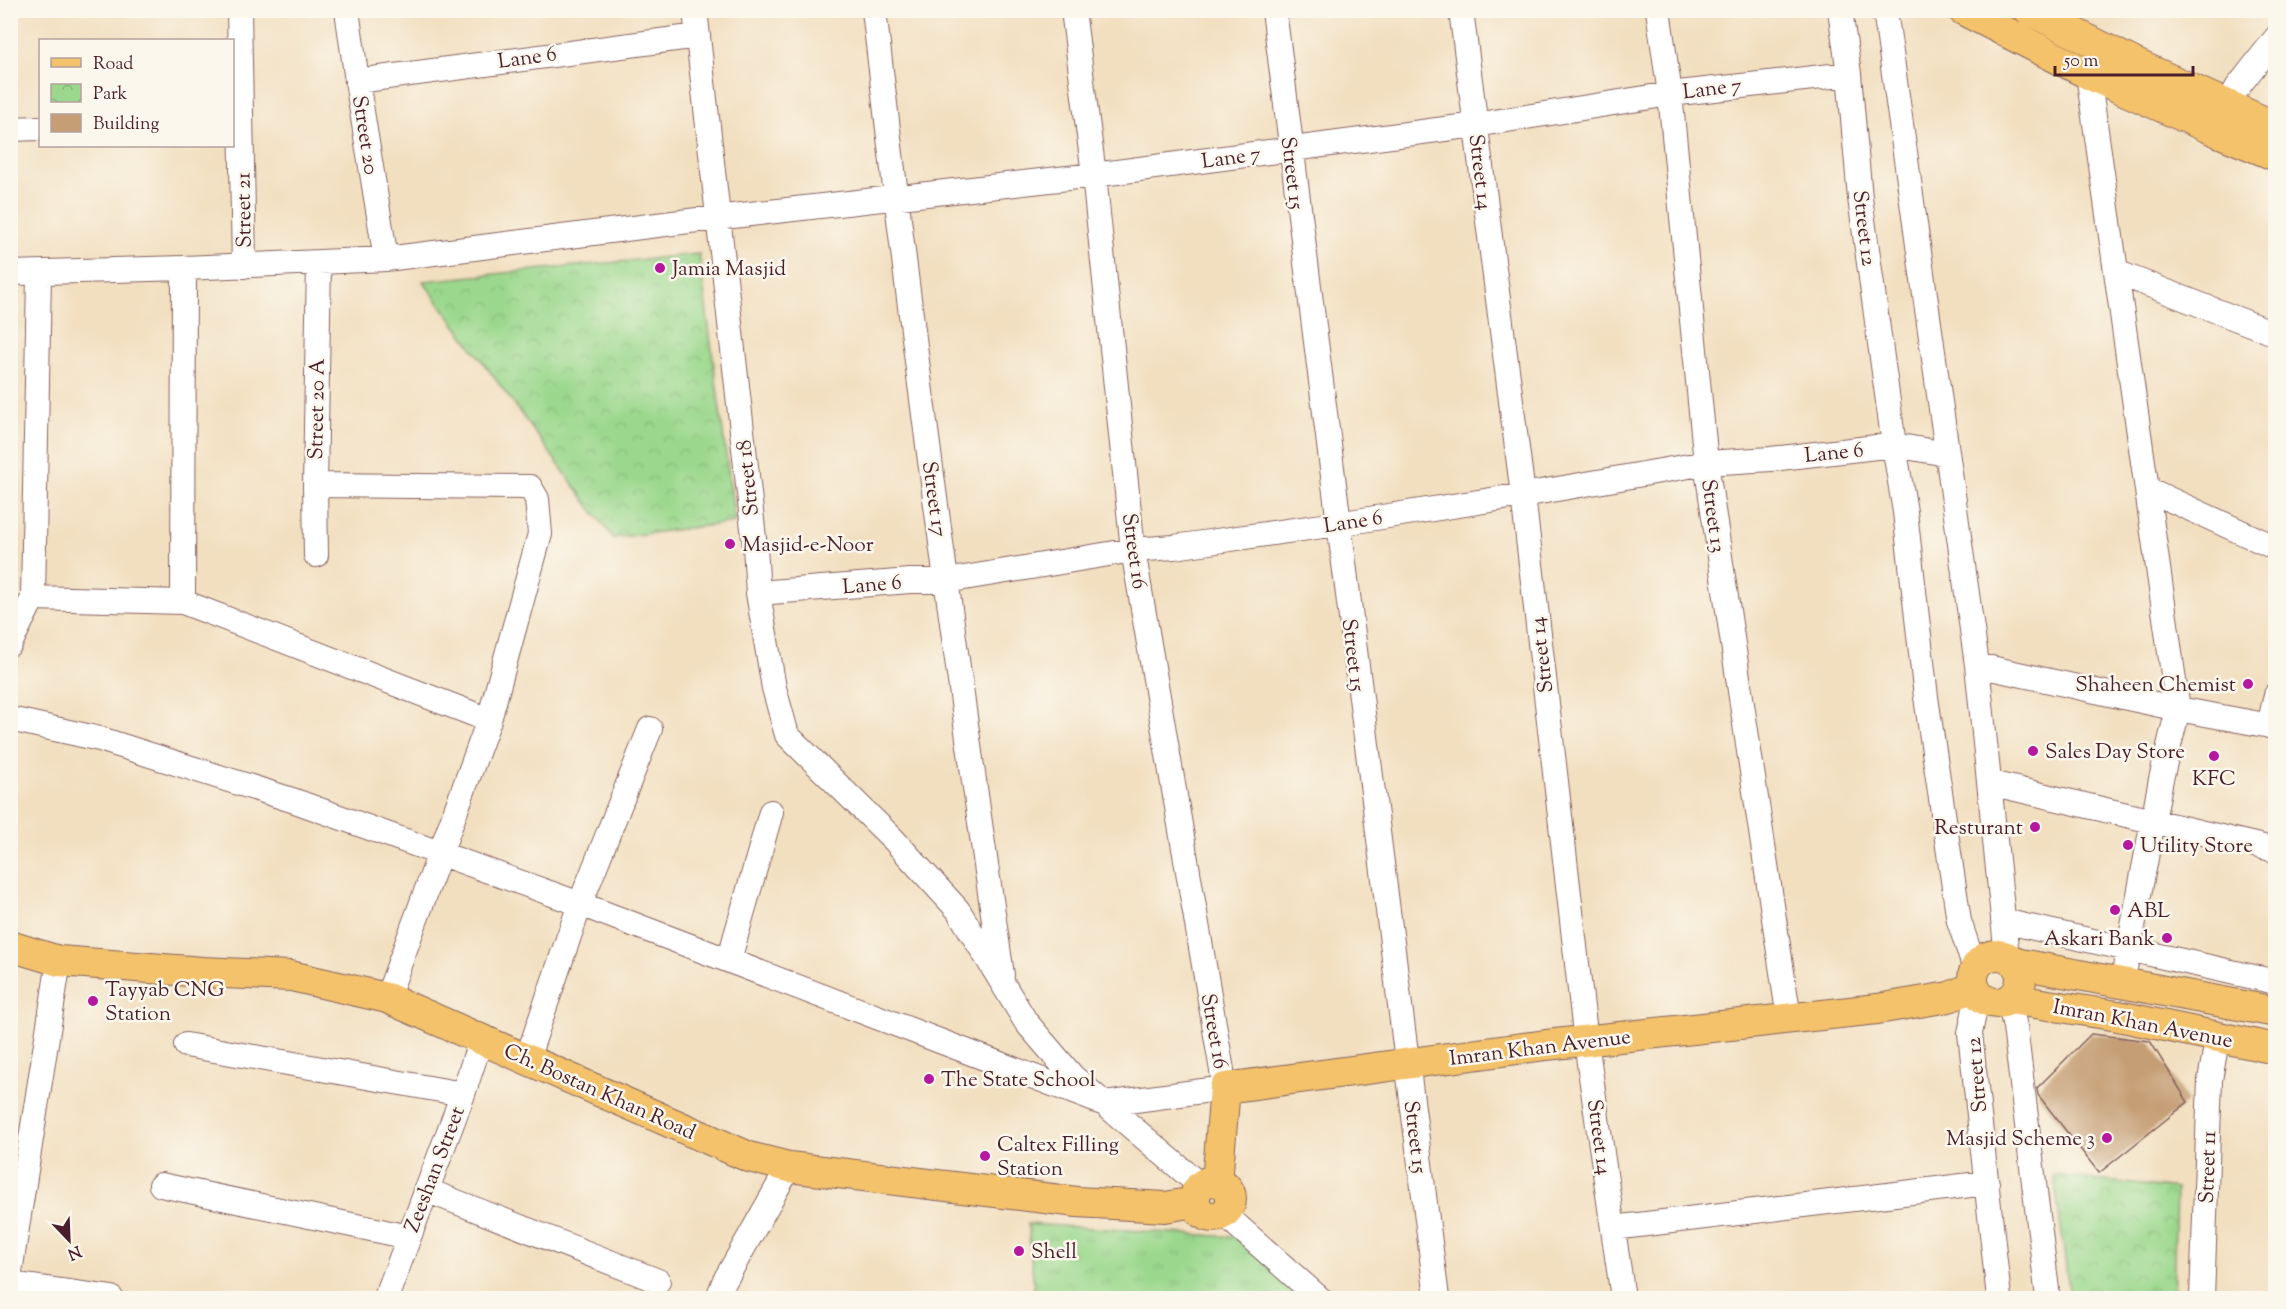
<svg xmlns="http://www.w3.org/2000/svg" width="2286" height="1309" viewBox="0 0 2286 1309" font-family="'Sorts Mill Goudy',serif">
  <defs>
    <pattern id="grass-tufts" width="24" height="20" patternUnits="userSpaceOnUse" patternTransform="scale(1.5)"><rect width="24" height="20" fill="#9bd88d"/><path d="M3 7l-1-3M5 7V3M7 7l1-3M15 17l-1-3M17 17v-4M19 17l1-3" fill="none" stroke="#87b97a"/></pattern>
    <pattern id="park-crowns" width="20" height="18" patternUnits="userSpaceOnUse" patternTransform="scale(1.5)"><rect width="20" height="18" fill="#9bd88d"/><path d="M2 6a3 3 0 1 1 6 0M12 15a3 3 0 1 1 6 0" fill="none" stroke="#87b97a"/></pattern>
  </defs>
  <rect width="100%" height="100%" fill="#fbf7ec"/>
  <filter id="ink" filterUnits="userSpaceOnUse"><feTurbulence type="fractalNoise" baseFrequency=".0167" numOctaves="2"/><feDisplacementMap in="SourceGraphic" scale="12" xChannelSelector="R" yChannelSelector="G"/><feConvolveMatrix kernelMatrix="1 2 1 2 8 2 1 2 1" color-interpolation-filters="sRGB"/></filter>
  <filter id="wash" filterUnits="userSpaceOnUse"><feTurbulence type="fractalNoise" baseFrequency=".008" numOctaves="4" result="noise"/><feDisplacementMap in="SourceGraphic" scale="24" xChannelSelector="R" yChannelSelector="G"/><feGaussianBlur stdDeviation="1.35" result="paint"/><feColorMatrix in="noise" values="0 0 0 0 0 0 0 0 0 0 0 0 0 0 0 0 0 1.4 0 .05"/><feComposite in="paint" operator="in"/></filter>
  <g filter="url(#wash)">
    <rect width="100%" height="100%" fill="#f2dfc0"/>
    <path fill="url(#grass-tufts)" stroke="#727c5c" stroke-width="1.5" d="M1028,1224L1234,1237L1319,1298H1035Z"/>
    <path fill="url(#park-crowns)" stroke="#727c5c" stroke-width="1.5" d="M699,254L735,522L613,538L423,281Z
      M2054,1175L2176,1189L2173,1298H2070Z"/>
    <g id="blocks">
      <path fill="#c59e75" d="M2091,1034L2150,1041L2188,1102L2099,1173L2038,1095L2037,1088Z"/>
    </g>
  </g>
  <g filter="url(#ink)">
    <use href="#blocks" fill-opacity="0" stroke="#85625f" stroke-width="1.5"/>
    <g fill="none" stroke-linecap="round" stroke-linejoin="round">
      <defs>
        <path id="minor" d="M239,10L244,266
          M347,10L357,81L386,259
          M695,10L755,547L758,593L774,688L787,735L893,839L958,910L1026,1022L1073,1077L1201,1186
          M874,10C911,333 955,654 1002,975
          M1274,10L1437,1298
          M1461,10L1523,495L1586,1042L1623,1298
          M1658,10L1670,94L1706,463L1789,1019
          M1840,10L1849,74L1860,198L1894,445L1905,512L1926,697L1959,921L1975,969
          M1885,10L1977,665L2007,957
          M2088,74L2178,709L2161,779L2122,984
          M357,81L698,36
          M2227,106L2237,88L2276,38
          M10,129L40,128
          M2116,272L2276,334
          M10,273L184,268L386,259L689,221L1094,175L1475,125L1670,94L1849,74
          M315,485L530,487L537,499L540,534L489,720L387,998
          M2147,489L2276,548
          M316,555L315,485L319,262
          M758,593L910,581H946L1133,550L1174,547L1337,524L1523,495L1706,463L1771,459L1894,445L1947,454
          M33,598L39,274
          M183,602L184,268
          M10,644L33,598L183,602L489,720
          M1977,665L2178,709L2276,727
          M10,719L100,739L295,801L580,904L1105,1104L1225,1088L1133,550L1094,175L1073,10
          M2269,726L2276,695
          M1990,783L2276,850
          M2003,921L2276,982
          M729,960L771,812
          M1978,995L1970,1033L1999,1298
          M2009,1000L2015,1027L2048,1298
          M186,1045L463,1094
          M527,1059L580,904L650,729
          M161,1185L409,1237
          M426,1190L658,1281
          M1223,1213L1319,1298
          M1613,1228L1987,1183
          M10,1272L59,961
          M10,1284L111,1298
          M386,1298L463,1094L481,1039
          M718,1298L724,1282L789,1167
          M2202,1298L2210,1080L2218,1035"/>
        <path id="major" d="M1963,10L2088,74L2218,132L2276,156
          M2029,10L2134,63L2276,127
          M10,946L59,961L202,972L291,976L387,998L749,1157L789,1167L1077,1202L1165,1207L1195,1202
          M1973 979a24 24 0 1 1 48 0a24 24 0 1 1-48 0Z
          M2015,963L2276,1012
          M2010,999L2118,1016L2276,1049
          M1195 1199a18 18 0 1 1 36 0a18 18 0 1 1-36 0Z
          M1217,1182L1225,1088L1546,1045L1877,1009L1949,997L1974,987"/>
      </defs>
      <use href="#minor" stroke="#85625f" stroke-width="26"/>
      <use href="#major" stroke="#85625f" stroke-width="32"/>
      <use href="#minor" stroke="#fff" stroke-width="24"/>
      <use href="#major" stroke="#f3c26a" stroke-width="30"/>
    </g>
  </g>
  <g fill="#b5179e" stroke="#fbf7ec" stroke-width="2">
    <circle cx="660" cy="268" r="6"/>
    <circle cx="730" cy="544" r="6"/>
    <circle cx="2248" cy="684" r="6"/>
    <circle cx="2033" cy="751" r="6"/>
    <circle cx="2214" cy="756" r="6"/>
    <circle cx="2035" cy="827" r="6"/>
    <circle cx="2128" cy="845" r="6"/>
    <circle cx="2115" cy="910" r="6"/>
    <circle cx="2167" cy="938" r="6"/>
    <circle cx="93" cy="1001" r="6"/>
    <circle cx="929" cy="1079" r="6"/>
    <circle cx="2107" cy="1138" r="6"/>
    <circle cx="985" cy="1156" r="6"/>
    <circle cx="1019" cy="1251" r="6"/>
  </g>
  <g text-anchor="middle" stroke-width="5" stroke-linejoin="round" paint-order="stroke">
    <g font-size="21" fill="#4a1f2b" stroke="#fbf7ec">
      <text transform="translate(527 57) rotate(-8)" y="7">Lane 6</text>
      <text transform="translate(1712 88) rotate(-7)" y="7">Lane 7</text>
      <text transform="translate(366 135) rotate(81)" y="7">Street 20</text>
      <text transform="translate(1231 157) rotate(-8)" y="7">Lane 7</text>
      <text transform="translate(1481 172) rotate(83)" y="7">Street 14</text>
      <text transform="translate(1293 173) rotate(83)" y="7">Street 15</text>
      <text transform="translate(243 210) rotate(-91)" y="7">Street 21</text>
      <text transform="translate(1865 228) rotate(83)" y="7">Street 12</text>
      <text transform="translate(316 409) rotate(-89)" y="7">Street 20 A</text>
      <text transform="translate(1834 452) rotate(-6)" y="7">Lane 6</text>
      <text transform="translate(747 478) rotate(-96)" y="7">Street 18</text>
      <text transform="translate(935 499) rotate(82)" y="7">Street 17</text>
      <text transform="translate(1714 516) rotate(82)" y="7">Street 13</text>
      <text transform="translate(1353 521) rotate(-9)" y="7">Lane 6</text>
      <text transform="translate(1135 551) rotate(82)" y="7">Street 16</text>
      <text transform="translate(872 584) rotate(-5)" y="7">Lane 6</text>
      <text transform="translate(1354 655) rotate(83)" y="7">Street 15</text>
      <text transform="translate(1541 655) rotate(-97)" y="7">Street 14</text>
      <text transform="translate(2143 1023) rotate(11)" y="7">Imran Khan Avenue</text>
      <text transform="translate(1215 1031) rotate(80)" y="7">Street 16</text>
      <text transform="translate(1540 1047) rotate(-7)" y="7">Imran Khan Avenue</text>
      <text transform="translate(1976 1075) rotate(-95)" y="7">Street 12</text>
      <text transform="translate(600 1091) rotate(24)" y="7">Ch. Bostan Khan Road</text>
      <text transform="translate(1416 1137) rotate(83)" y="7">Street 15</text>
      <text transform="translate(1600 1137) rotate(82)" y="7">Street 14</text>
      <text transform="translate(2207 1167) rotate(-88)" y="7">Street 11</text>
      <text transform="translate(434 1169) rotate(-69)" y="7">Zeeshan Street</text>
    </g>
    <g font-size="21" fill="#4a1f2b" stroke="#fbf7ec" text-anchor="start">
      <text x="672" y="275">Jamia Masjid</text>
      <text x="742" y="551">Masjid-e-Noor</text>
      <text x="2236" y="691" text-anchor="end">Shaheen Chemist</text>
      <text x="2045" y="758">Sales Day Store</text>
      <text x="2214" y="785" text-anchor="middle">KFC</text>
      <text x="2023" y="834" text-anchor="end">Resturant</text>
      <text x="2140" y="852">Utility Store</text>
      <text x="2127" y="917">ABL</text>
      <text x="2155" y="945" text-anchor="end">Askari Bank</text>
      <text x="105" y="996">Tayyab CNG<tspan x="105" dy="24">Station</tspan></text>
      <text x="941" y="1086">The State School</text>
      <text x="2095" y="1145" text-anchor="end">Masjid Scheme 3</text>
      <text x="997" y="1151">Caltex Filling<tspan x="997" dy="24">Station</tspan></text>
      <text x="1031" y="1258">Shell</text>
    </g>
  </g>
  <rect width="2286" height="1309" fill="none" stroke="#fbf7ec" stroke-width="36"/>
  <rect x="39" y="39" width="195" height="108" fill="#fbf7ec" stroke="#b4a19f" stroke-width="1.5"/>
  <rect x="51" y="58" width="30" height="9" fill="#f3c26a" stroke="#b4a19f" stroke-width="1.5"/>
  <text x="93" y="69" font-size="18" fill="#4a1f2b">Road</text>
  <rect x="51" y="84" width="30" height="18" fill="url(#park-crowns)" stroke="#b4a19f" stroke-width="1.5"/>
  <text x="93" y="99" font-size="18" fill="#4a1f2b">Park</text>
  <rect x="51" y="114" width="30" height="18" fill="#c59e75" stroke="#b4a19f" stroke-width="1.5"/>
  <text x="93" y="129" font-size="18" fill="#4a1f2b">Building</text>
  <g transform="translate(69 1240) rotate(157)" stroke="#fbf7ec" stroke-width="4.5" paint-order="stroke">
  <path d="M0-4.5L10 22L0 15L-10 22Z" fill="#4a1f2b"/>
  <text y="-9" font-size="16" font-weight="bold" text-anchor="middle" fill="#4a1f2b">N</text>
  </g>
  <path d="M2055 66v9h138v-9" fill="none" stroke="#4a1f2b" stroke-width="3"/>
  <text x="2064" y="66" font-size="18" fill="#4a1f2b" stroke="#fbf7ec" stroke-width="4.5" paint-order="stroke">50 m</text>
</svg>
